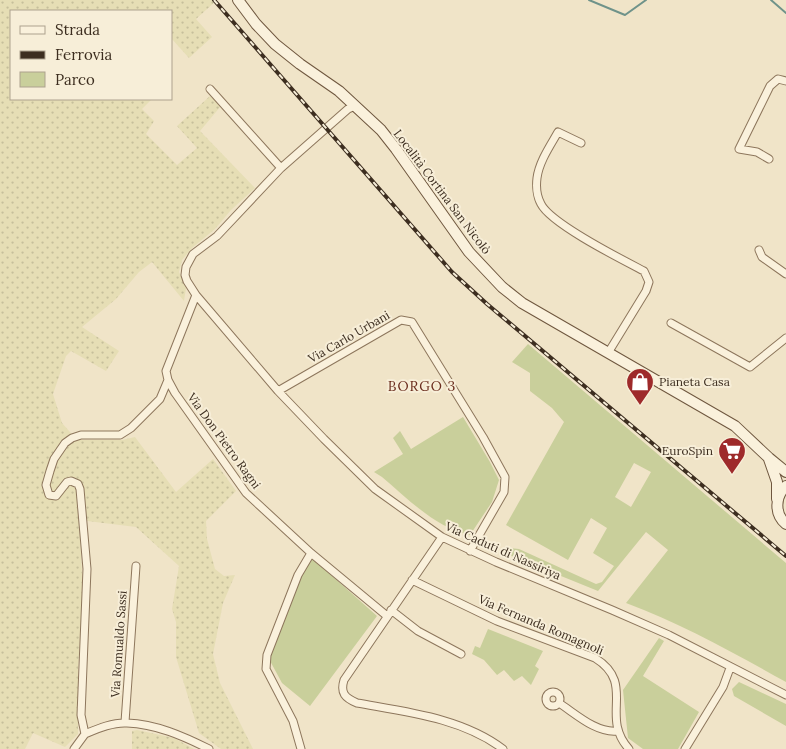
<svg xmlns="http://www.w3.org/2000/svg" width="786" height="749" viewBox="0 0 786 749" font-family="Lora,serif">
  <defs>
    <pattern id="farmland-dots" width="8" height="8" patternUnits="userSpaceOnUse" patternTransform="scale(1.25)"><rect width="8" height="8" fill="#e6deb5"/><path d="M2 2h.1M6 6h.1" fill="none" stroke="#c6bf9b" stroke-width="1.8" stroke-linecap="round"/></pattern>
  </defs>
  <rect width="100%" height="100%" fill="#f0e4c8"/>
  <path fill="url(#farmland-dots)" d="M0,0H217L196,19L212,37L189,58L171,38V11H11V99H152L142,109L154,121L146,134L177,165L197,148L177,126L210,96L221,106L200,131L255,188L231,210L215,229L192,248L182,260L179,272L186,288L184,301L152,262L139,272L116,299L82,327L119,351L106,371L71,351L66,356L53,394L62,423L77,440H122L135,437L176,492L213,459L236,491L206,521L207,539L215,569L224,576L235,575L223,603L213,654L220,683L253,749H221L199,733L176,657V622L172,609L179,566L136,527L79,520L83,591L78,671V734L65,747L33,733L25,749H0Z
    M137,730L174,738L194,749H132V731Z"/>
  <path fill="#c9cf9b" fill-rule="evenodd" d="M528,344L786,563V682C734,653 682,624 626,603L668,550L646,532L598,591L507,554L510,548L519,549L596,584L602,582L614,566L593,553L607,528L591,518L568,560L506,525L564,422L552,408L530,391V373L512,362ZM634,463L651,472L631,507L615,497Z
    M463,417L490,462L499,480L492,502L470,535C436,528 408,499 382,477L374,472L403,454L393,438L400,431L411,449Z
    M312,558L377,616L310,706L282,683L269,659L297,582Z
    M488,629L543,651L535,666L539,669L531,685L522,676L514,681L504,670L497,675L484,660L472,654L475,646L480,648Z
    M659,638L664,641L643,676L699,712L678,749H643L628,738L623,690Z
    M739,682L786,704V726L734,696L732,689Z"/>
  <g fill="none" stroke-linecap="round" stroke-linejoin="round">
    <path stroke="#6f938a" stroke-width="2" d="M589,0L625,15L646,0
      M771,0L786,13"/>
    <defs>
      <path id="minor" d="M210,89L281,168
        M355,106L348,109L281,168L217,236L193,254L186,267L185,275L187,281L196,295L278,391L324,439L375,489L442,537L496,562L612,610L669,635L786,695
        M581,143L558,132C550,146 539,162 537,178C536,186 537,197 541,204C551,224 621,259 644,271L649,282L646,291L608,353
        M769,159L757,152L739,149L770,86L778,79L786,81
        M759,250L762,257L786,274
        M196,295L166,371L168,380L175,393L246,493L311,553L387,616
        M671,323L750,367L786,338
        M278,391L401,320L412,322L483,437L505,477L504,492L470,551
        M442,537L344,680C340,693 345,698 357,703C407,712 462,718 503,749
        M412,580L497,621L595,658C637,684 599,716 629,749
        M391,610L418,631L461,654
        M546 699a7 7 0 1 1 14 0a7 7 0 1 1-14 0Z
        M559,703C576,714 596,733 617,731
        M125,722L136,566
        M85,734C97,729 113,722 127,723C156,724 183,736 209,749
        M74,749L85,734L81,715L87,569L80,489L78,484L71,481L67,482L56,496L49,495L46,485L50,471L54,459L65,443L72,438L81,435H120L131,428L160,399L168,380
        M301,749L293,721L266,669L267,655L298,575L311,553
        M685,749L723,687L730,668"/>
      <path id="secondary" d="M238,0L256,24L275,44L300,64L339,91L381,130L396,149L469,252L502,287L522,303L735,426L769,458L786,472
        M769,459L777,482V499
        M786,486C775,496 774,514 786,524"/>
    </defs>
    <use href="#minor" stroke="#8d765c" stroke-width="9"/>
    <use href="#secondary" stroke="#6f573f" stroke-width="12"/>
    <use href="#minor" stroke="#faf1dc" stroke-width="7"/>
    <use href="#secondary" stroke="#faf1dc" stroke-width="10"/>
    <defs>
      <path id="rail" d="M214,0L452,272L487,304L786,556"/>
    </defs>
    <use href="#rail" stroke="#3d2e20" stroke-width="4"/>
    <use href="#rail" stroke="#f7eed8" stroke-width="2" stroke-dasharray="5.5" stroke-linecap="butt"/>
  </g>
  <defs>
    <symbol id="shop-pin" viewBox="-11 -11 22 30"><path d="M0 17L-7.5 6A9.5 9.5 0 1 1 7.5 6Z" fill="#9e2a2b" stroke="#f7eed8"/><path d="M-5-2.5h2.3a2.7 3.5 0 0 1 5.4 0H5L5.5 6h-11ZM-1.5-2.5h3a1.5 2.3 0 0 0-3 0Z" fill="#fff"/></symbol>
    <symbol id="supermarket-pin" viewBox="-11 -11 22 30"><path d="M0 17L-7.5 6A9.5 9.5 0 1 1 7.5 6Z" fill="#9e2a2b" stroke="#f7eed8"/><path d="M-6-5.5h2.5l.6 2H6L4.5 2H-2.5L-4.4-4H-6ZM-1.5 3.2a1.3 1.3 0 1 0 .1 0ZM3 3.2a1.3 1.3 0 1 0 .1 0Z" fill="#fff"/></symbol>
  </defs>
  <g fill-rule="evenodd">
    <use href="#shop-pin" x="624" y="366" width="32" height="43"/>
    <use href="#supermarket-pin" x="716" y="435" width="32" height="43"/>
  </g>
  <g text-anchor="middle" stroke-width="4" stroke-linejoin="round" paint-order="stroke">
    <g font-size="12" fill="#3d2e20" stroke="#f7eed8">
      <text transform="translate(442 192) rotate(53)" y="4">Località Cortina San Nicolò</text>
      <text transform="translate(349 337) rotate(-30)" y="4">Via Carlo Urbani</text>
      <text transform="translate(224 441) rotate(54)" y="4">Via Don Pietro Ragni</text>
      <text transform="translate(503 551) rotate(24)" y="4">Via Caduti di Nassiriya</text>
      <text transform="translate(541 625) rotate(23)" y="4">Via Fernanda Romagnoli</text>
      <text transform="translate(119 644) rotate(-86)" y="4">Via Romualdo Sassi</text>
    </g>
    <g font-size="12" fill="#3d2e20" stroke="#f7eed8" text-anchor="start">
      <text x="659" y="386">Pianeta Casa</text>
      <text x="713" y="455" text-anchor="end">EuroSpin</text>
    </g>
    <g font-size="14" letter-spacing="1" fill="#6b2e1e" stroke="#f7eed8">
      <text x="422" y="391">BORGO 3</text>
    </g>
  </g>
  <rect x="10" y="10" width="162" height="90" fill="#f7eed8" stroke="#ada18e"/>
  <rect x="20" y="26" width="25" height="8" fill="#faf1dc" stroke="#ada18e"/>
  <text x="55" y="35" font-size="15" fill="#3d2e20">Strada</text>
  <rect x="20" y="51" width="25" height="8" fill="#3d2e20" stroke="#ada18e"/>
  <text x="55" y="60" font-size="15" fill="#3d2e20">Ferrovia</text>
  <rect x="20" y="72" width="25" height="15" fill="#c9cf9b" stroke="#ada18e"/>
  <text x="55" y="85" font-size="15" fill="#3d2e20">Parco</text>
</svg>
